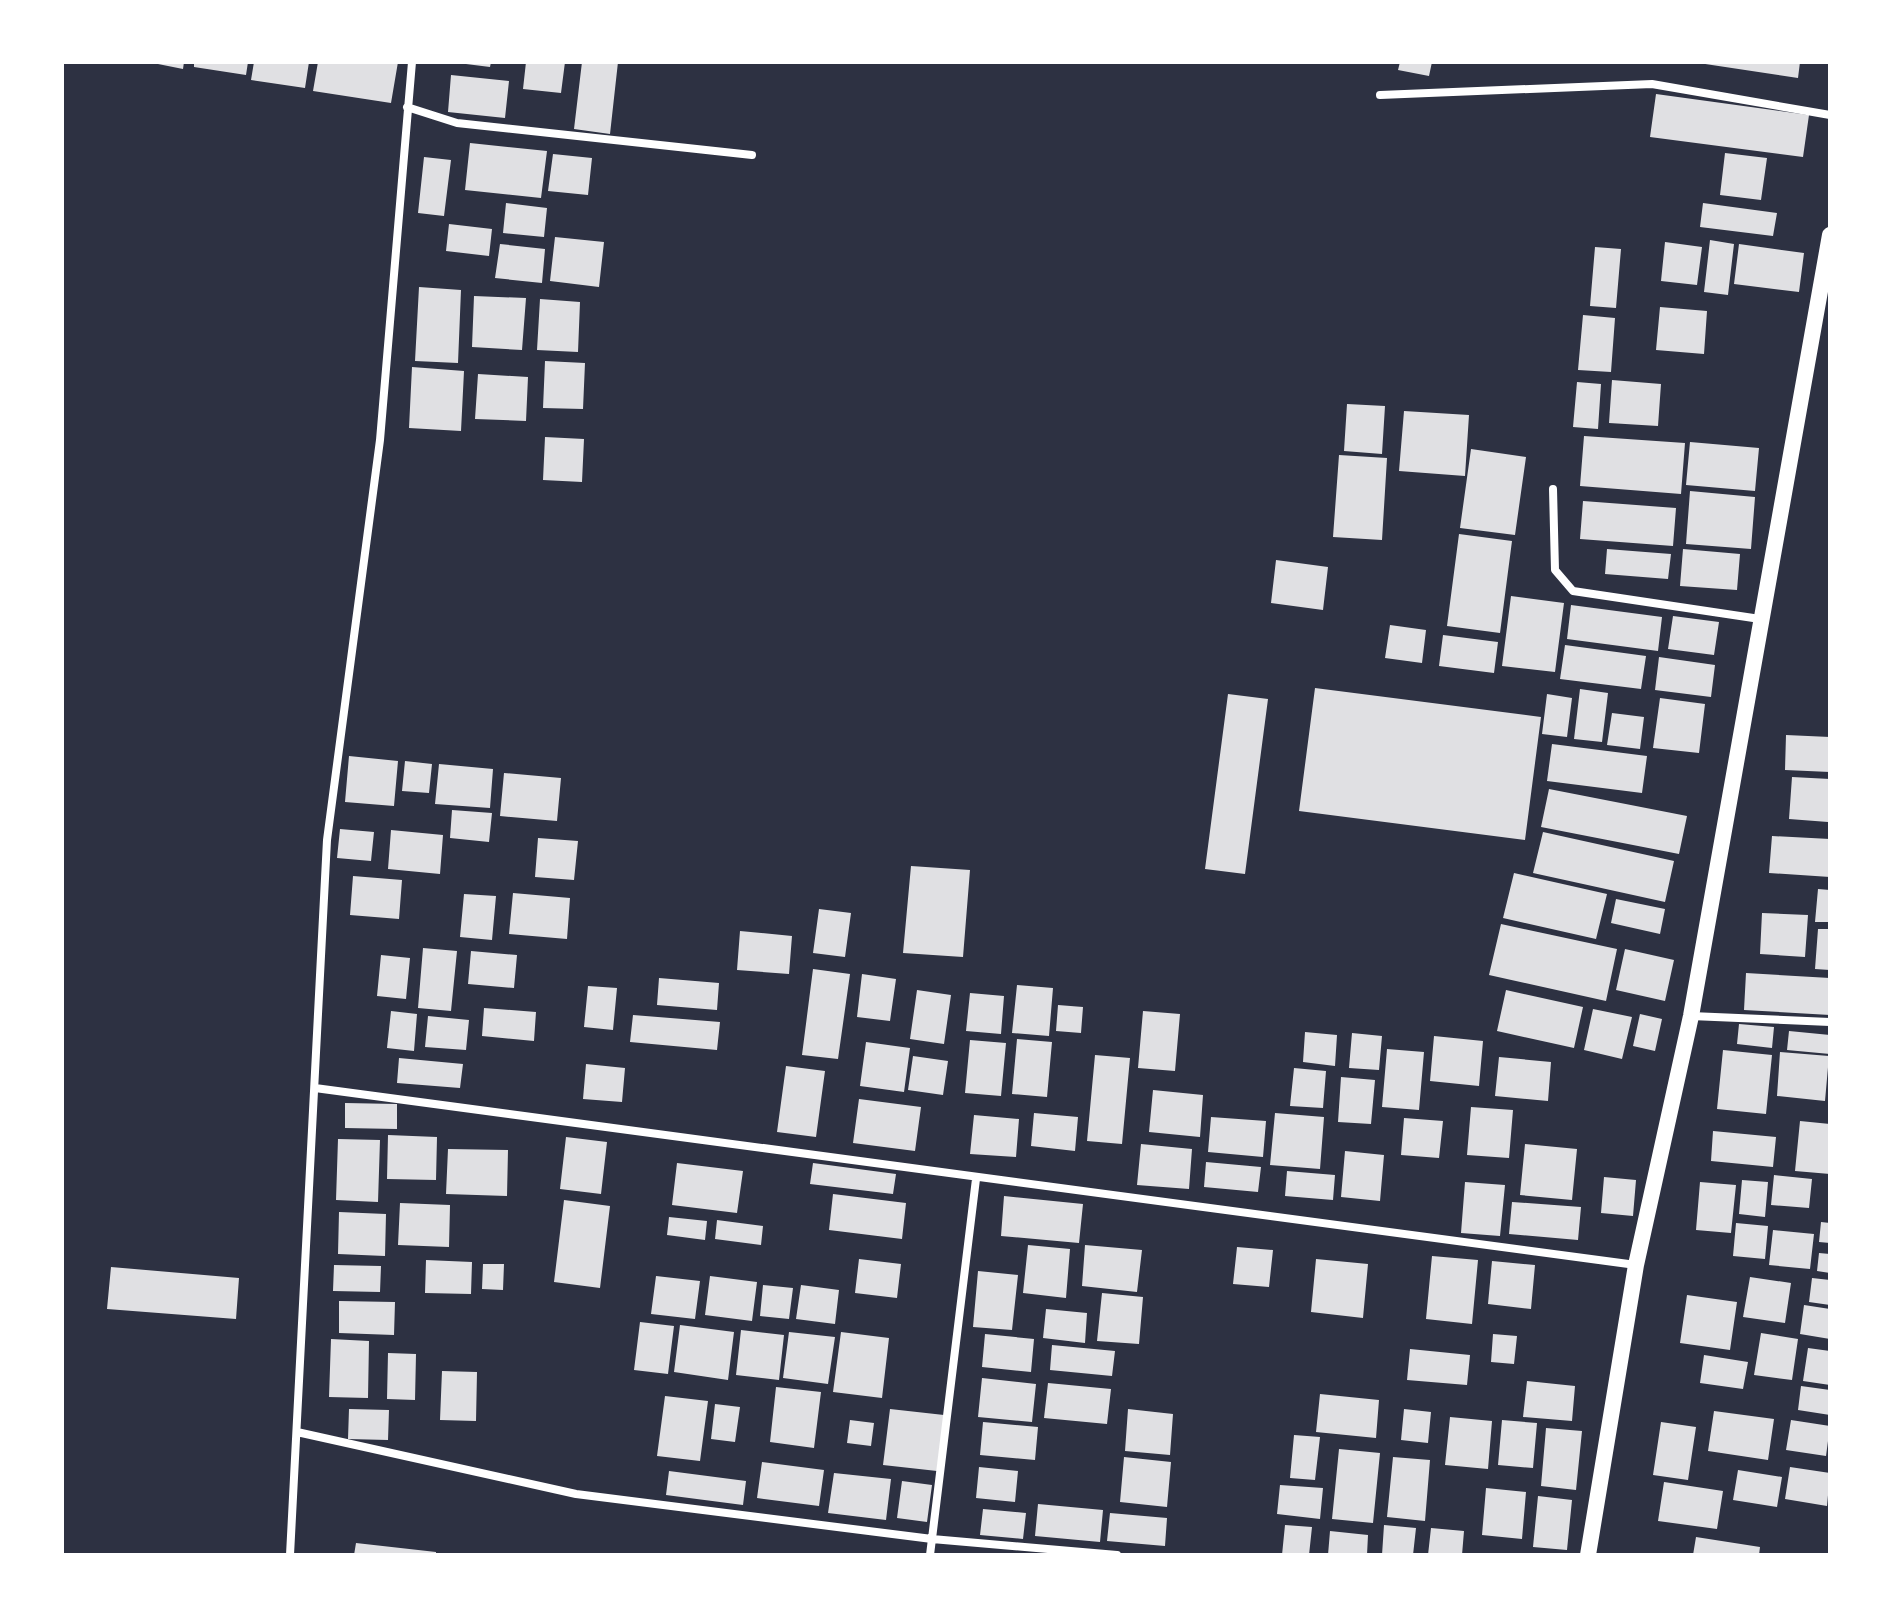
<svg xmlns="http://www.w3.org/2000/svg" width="1892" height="1617" viewBox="0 0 1892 1617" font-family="'Archivo Narrow',sans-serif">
  <rect width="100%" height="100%" fill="#2d3142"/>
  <path fill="#e0e0e3" d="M148,62H184L183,69Z
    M194,62H248L246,75L194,67Z
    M254,62H309L305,88L251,80Z
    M318,62H398L391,103L313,91Z
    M466,62H491L490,67L466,64Z
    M526,62H565L561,93L523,89Z
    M582,62H618L610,134L574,129Z
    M1400,62H1432L1429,76L1398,70Z
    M1692,62H1800L1798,78Z
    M451,75L509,81L505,118L448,112Z
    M1656,94L1809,115L1803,157L1650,137Z
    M470,143L547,151L541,198L465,190Z
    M1725,153L1767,158L1761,200L1720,195Z
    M553,154L592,158L588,195L548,191Z
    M424,157L451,160L444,216L418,213Z
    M506,203L547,208L544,237L503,233Z
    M1703,203L1777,213L1773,236L1700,227Z
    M449,224L492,229L489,256L446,251Z
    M555,237L604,242L599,287L550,281Z
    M1710,240L1734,244L1728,295L1704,292Z
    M1665,242L1702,247L1697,285L1661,281Z
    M500,244L545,249L542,283L495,278Z
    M1739,244L1804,253L1799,292L1734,284Z
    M1595,247L1621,249L1616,308L1590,306Z
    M419,287L461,290L458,363L415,361Z
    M474,296L526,298L522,350L472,347Z
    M540,299L580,302L578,352L537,350Z
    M1660,307L1707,311L1704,354L1656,350Z
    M1583,315L1615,318L1611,372L1578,370Z
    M545,361L585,363L583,409L543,408Z
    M412,367L464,371L461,431L409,428Z
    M478,374L528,377L526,421L475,419Z
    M1612,380L1661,384L1658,426L1609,423Z
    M1577,382L1601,384L1598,429L1573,427Z
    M1347,404L1385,406L1382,454L1344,451Z
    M1404,411L1469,415L1465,476L1399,471Z
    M1584,436L1685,443L1681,494L1580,486Z
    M545,437L584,439L582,482L543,480Z
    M1690,442L1759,448L1755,491L1686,485Z
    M1471,449L1526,457L1515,535L1460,528Z
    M1339,455L1387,458L1382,540L1333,537Z
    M1690,491L1755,497L1751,549L1686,544Z
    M1583,501L1676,508L1673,546L1580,539Z
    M1459,534L1512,541L1500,633L1447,626Z
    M1607,549L1671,554L1668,579L1605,574Z
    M1683,549L1740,554L1737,590L1680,586Z
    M1276,560L1328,567L1323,610L1271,603Z
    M1511,596L1564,603L1555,672L1502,666Z
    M1571,605L1662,617L1658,651L1567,639Z
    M1673,616L1719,622L1714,655L1668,649Z
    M1390,625L1426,630L1422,663L1385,658Z
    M1443,635L1498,642L1494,673L1439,666Z
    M1565,645L1646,656L1641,689L1560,679Z
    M1659,657L1715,665L1711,697L1655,690Z
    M1315,688L1541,717L1525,840L1299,811Z
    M1580,689L1608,693L1602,742L1574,739Z
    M1228,694L1268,699L1245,874L1205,869Z
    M1547,694L1572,698L1567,737L1542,734Z
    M1660,698L1705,704L1699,753L1653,748Z
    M1612,713L1644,717L1640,749L1607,745Z
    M1786,735L1830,737V772L1785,770Z
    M1552,744L1647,756L1642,793L1547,781Z
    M349,756L398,761L394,806L345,802Z
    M405,761L432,764L429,793L402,791Z
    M439,764L493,769L490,808L435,804Z
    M504,773L561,778L557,821L500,816Z
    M1792,777L1830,779L1828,822L1789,819Z
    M1549,789L1687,816L1679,854L1541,827Z
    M452,810L492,813L489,842L450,838Z
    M340,829L374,832L371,861L337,858Z
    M391,830L443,835L440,874L388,869Z
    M1543,832L1674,861L1665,902L1533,873Z
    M1772,836L1830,839V877L1769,873Z
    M538,838L578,841L574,880L535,877Z
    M911,866L970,870L963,957L903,953Z
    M1514,873L1607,894L1596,939L1503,918Z
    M353,876L402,880L399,919L350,915Z
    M1818,889L1830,890V922H1815Z
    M513,893L570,898L567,939L509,934Z
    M464,894L496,896L492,940L460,937Z
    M1616,899L1665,909L1660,934L1611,923Z
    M819,909L851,913L845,957L813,953Z
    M1762,913L1808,915L1805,957L1760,954Z
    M1501,924L1617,949L1606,1001L1489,975Z
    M1818,929H1830V970L1815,969Z
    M740,931L792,936L789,974L737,970Z
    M423,948L457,951L451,1011L418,1008Z
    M1625,949L1674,960L1665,1001L1616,990Z
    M471,951L517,955L514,988L468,984Z
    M381,955L410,958L406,999L377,996Z
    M813,969L850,974L838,1059L802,1055Z
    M1746,973L1830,978V1015L1744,1010Z
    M862,974L896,979L890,1021L857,1017Z
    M659,978L719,983L717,1010L657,1005Z
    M1017,985L1053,988L1049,1036L1012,1033Z
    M588,986L617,988L613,1030L584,1027Z
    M917,990L951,995L944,1044L910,1039Z
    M1506,990L1583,1007L1574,1048L1497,1031Z
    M970,993L1004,996L1001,1034L966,1031Z
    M1058,1005L1083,1007L1081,1033L1056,1031Z
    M484,1008L536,1012L534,1041L482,1036Z
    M1593,1009L1632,1017L1622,1059L1584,1050Z
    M391,1011L417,1014L414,1051L387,1048Z
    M1143,1011L1180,1014L1175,1071L1138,1068Z
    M1640,1014L1662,1019L1655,1051L1633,1046Z
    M633,1015L720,1022L717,1050L630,1042Z
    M428,1016L469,1020L466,1050L425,1047Z
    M1739,1024L1774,1027L1772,1048L1737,1044Z
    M1789,1031L1830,1035V1054L1787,1050Z
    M1305,1032L1337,1035L1335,1066L1303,1062Z
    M1352,1033L1382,1036L1379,1070L1349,1068Z
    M1434,1036L1483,1041L1479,1086L1430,1081Z
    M1017,1039L1052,1042L1047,1097L1012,1094Z
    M970,1040L1006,1043L1001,1096L965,1093Z
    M866,1042L910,1048L904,1092L860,1086Z
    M1387,1049L1424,1052L1419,1110L1382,1107Z
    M1723,1050L1772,1055L1766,1114L1717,1109Z
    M1780,1052L1829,1056L1825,1101L1777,1096Z
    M1095,1055L1130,1058L1122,1144L1087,1141Z
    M913,1056L948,1061L943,1095L908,1090Z
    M1499,1057L1551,1062L1548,1101L1495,1096Z
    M399,1058L463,1064L460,1088L397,1083Z
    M586,1064L625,1068L622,1102L583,1099Z
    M786,1066L825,1071L816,1137L777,1132Z
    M1294,1068L1326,1071L1323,1108L1290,1106Z
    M1341,1077L1375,1080L1371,1124L1338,1122Z
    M1153,1090L1203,1095L1200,1137L1149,1132Z
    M859,1099L921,1107L915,1151L853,1143Z
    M345,1103L397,1104V1129L345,1128Z
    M1471,1107L1513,1110L1509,1158L1467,1155Z
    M1034,1113L1078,1117L1075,1151L1031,1146Z
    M1275,1113L1324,1117L1320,1169L1270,1165Z
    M974,1115L1019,1119L1016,1157L970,1154Z
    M1211,1117L1266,1121L1263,1157L1208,1152Z
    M1404,1118L1443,1121L1439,1158L1401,1155Z
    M1800,1121L1830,1124V1174L1795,1171Z
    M1713,1131L1776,1137L1773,1167L1711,1161Z
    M388,1135L437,1137L436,1180L387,1179Z
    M566,1137L607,1142L601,1194L560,1189Z
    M338,1139L380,1140L378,1202L336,1200Z
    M1141,1144L1192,1149L1189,1189L1137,1185Z
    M1525,1144L1577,1149L1572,1200L1520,1195Z
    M448,1149L508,1150L507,1196L446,1194Z
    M1345,1151L1384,1155L1380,1201L1341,1197Z
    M1206,1162L1261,1167L1258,1192L1204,1187Z
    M677,1163L743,1171L737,1213L672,1205Z
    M813,1163L896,1174L893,1194L810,1184Z
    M1287,1171L1335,1175L1333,1200L1285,1196Z
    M1774,1175L1812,1179L1809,1208L1771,1205Z
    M1604,1177L1636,1180L1633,1216L1601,1213Z
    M1742,1180L1768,1182L1765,1217L1739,1214Z
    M1465,1182L1505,1185L1500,1236L1461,1233Z
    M1700,1182L1736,1185L1731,1233L1696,1230Z
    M833,1194L906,1203L902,1239L829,1230Z
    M1004,1196L1083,1204L1079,1243L1001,1236Z
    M564,1200L610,1206L600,1288L554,1282Z
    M1512,1202L1581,1207L1578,1240L1509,1234Z
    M400,1203L450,1205L449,1247L398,1245Z
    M339,1212L386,1214L385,1256L338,1254Z
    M669,1217L707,1221L705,1240L667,1235Z
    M717,1220L763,1226L761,1245L715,1239Z
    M1821,1222L1830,1223V1243L1819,1242Z
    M1736,1223L1768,1226L1765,1259L1733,1256Z
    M1773,1230L1814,1234L1810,1269L1769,1265Z
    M1028,1245L1070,1249L1066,1298L1023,1293Z
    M1085,1245L1142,1250L1137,1292L1082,1286Z
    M1237,1247L1273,1250L1269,1287L1233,1284Z
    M1819,1253L1830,1254V1273L1817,1271Z
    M1432,1256L1478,1260L1472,1324L1426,1319Z
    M859,1259L901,1264L897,1298L855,1293Z
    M1316,1259L1368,1264L1363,1318L1311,1312Z
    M426,1260L472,1262L471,1294L425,1293Z
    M1492,1261L1535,1265L1531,1309L1488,1304Z
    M483,1264H504L503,1290L482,1289Z
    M334,1265L381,1266L380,1292L333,1291Z
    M111,1267L239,1278L236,1319L107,1309Z
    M978,1271L1018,1275L1012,1330L973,1327Z
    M656,1276L700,1281L695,1319L651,1314Z
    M710,1276L757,1282L752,1321L705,1315Z
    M1750,1277L1791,1283L1785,1323L1743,1317Z
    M1812,1278L1830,1280V1305L1809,1302Z
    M763,1285L793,1288L789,1319L760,1316Z
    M801,1285L839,1290L835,1324L796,1319Z
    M1102,1293L1143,1297L1139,1344L1097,1341Z
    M1687,1295L1737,1302L1730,1350L1680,1343Z
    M339,1301L395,1302L394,1335L339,1333Z
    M1804,1305L1830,1309V1339L1800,1334Z
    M1046,1309L1087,1313L1085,1343L1043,1338Z
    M640,1322L674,1326L668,1374L634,1370Z
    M680,1325L734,1332L728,1380L674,1372Z
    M741,1330L784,1335L779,1380L736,1375Z
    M789,1332L835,1337L828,1384L783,1378Z
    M841,1332L889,1338L882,1398L833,1392Z
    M1761,1333L1798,1339L1792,1380L1754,1375Z
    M985,1334L1034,1339L1031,1372L982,1367Z
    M1493,1334L1517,1336L1514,1364L1491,1362Z
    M331,1339L369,1341L368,1398L329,1397Z
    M1052,1345L1115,1351L1112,1376L1050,1370Z
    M1808,1348L1830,1351V1385L1803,1381Z
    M1410,1349L1470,1355L1467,1385L1407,1380Z
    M388,1353L416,1354L415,1400L387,1399Z
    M1704,1355L1748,1362L1743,1389L1700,1383Z
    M442,1371L477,1372L476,1421L440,1420Z
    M982,1378L1036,1384L1032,1422L978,1417Z
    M1527,1381L1575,1386L1572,1421L1523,1417Z
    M1048,1383L1111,1389L1107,1424L1044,1418Z
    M1801,1386L1830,1390V1415L1798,1410Z
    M776,1387L821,1392L814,1448L770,1442Z
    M1320,1394L1379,1400L1376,1438L1316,1432Z
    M665,1396L708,1401L700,1461L657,1456Z
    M715,1404L740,1407L735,1442L711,1439Z
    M349,1409L389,1410L388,1440L348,1439Z
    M890,1409L944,1415L937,1471L883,1465Z
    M1128,1409L1173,1414L1170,1455L1125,1451Z
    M1404,1409L1431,1412L1428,1443L1401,1440Z
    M1714,1411L1774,1419L1768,1460L1708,1451Z
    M1450,1417L1492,1421L1488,1469L1445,1465Z
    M850,1420L874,1423L871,1446L847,1443Z
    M1502,1420L1537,1423L1533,1468L1498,1465Z
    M1791,1420L1830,1426L1826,1456L1786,1450Z
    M983,1422L1038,1427L1035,1460L980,1455Z
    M1661,1422L1696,1427L1688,1480L1653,1475Z
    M1546,1428L1582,1431L1576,1490L1541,1486Z
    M1294,1435L1320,1437L1315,1480L1290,1478Z
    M1339,1449L1380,1453L1373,1523L1332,1519Z
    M1124,1457L1171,1462L1167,1507L1120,1502Z
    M1393,1457L1430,1460L1425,1521L1387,1517Z
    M762,1462L824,1470L819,1506L757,1498Z
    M979,1467L1018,1471L1015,1502L976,1498Z
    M1790,1467L1830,1473L1827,1506L1785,1499Z
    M1738,1470L1782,1477L1777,1507L1733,1500Z
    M669,1471L746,1481L743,1505L666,1495Z
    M834,1473L891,1479L886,1520L828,1513Z
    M902,1481L932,1485L927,1522L897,1518Z
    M1664,1482L1723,1491L1717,1529L1658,1521Z
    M1280,1485L1323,1488L1320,1519L1277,1514Z
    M1486,1488L1526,1492L1522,1539L1482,1535Z
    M1538,1496L1572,1500L1567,1550L1533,1547Z
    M1038,1504L1103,1510L1100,1542L1035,1536Z
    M983,1509L1026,1513L1023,1539L980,1535Z
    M1110,1513L1167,1518L1165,1546L1107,1541Z
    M1285,1525L1312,1527L1309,1555H1282Z
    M1384,1525L1416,1528L1413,1555H1382Z
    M1431,1528L1464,1531L1462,1555H1428Z
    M1330,1531L1368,1535L1367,1555H1328Z
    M1696,1537L1760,1547L1759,1555H1693Z
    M356,1543L436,1552V1555H354Z"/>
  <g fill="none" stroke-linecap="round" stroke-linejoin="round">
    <path stroke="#fff" stroke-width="8" d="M1380,95L1652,84L1830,115
      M407,107L457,123L752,155
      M1553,489L1555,570L1573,591L1760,619
      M1691,1016L1830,1022
      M315,1088L1636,1265
      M297,1432L576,1494L932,1539L1117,1555
      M290,1555L327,840L380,440L412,62
      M930,1555L976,1179"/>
    <path stroke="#fff" stroke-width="16" d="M1588,1555L1636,1265L1691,1016L1830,235"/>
  </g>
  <rect width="1892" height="1617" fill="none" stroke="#ffffff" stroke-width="128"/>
</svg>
